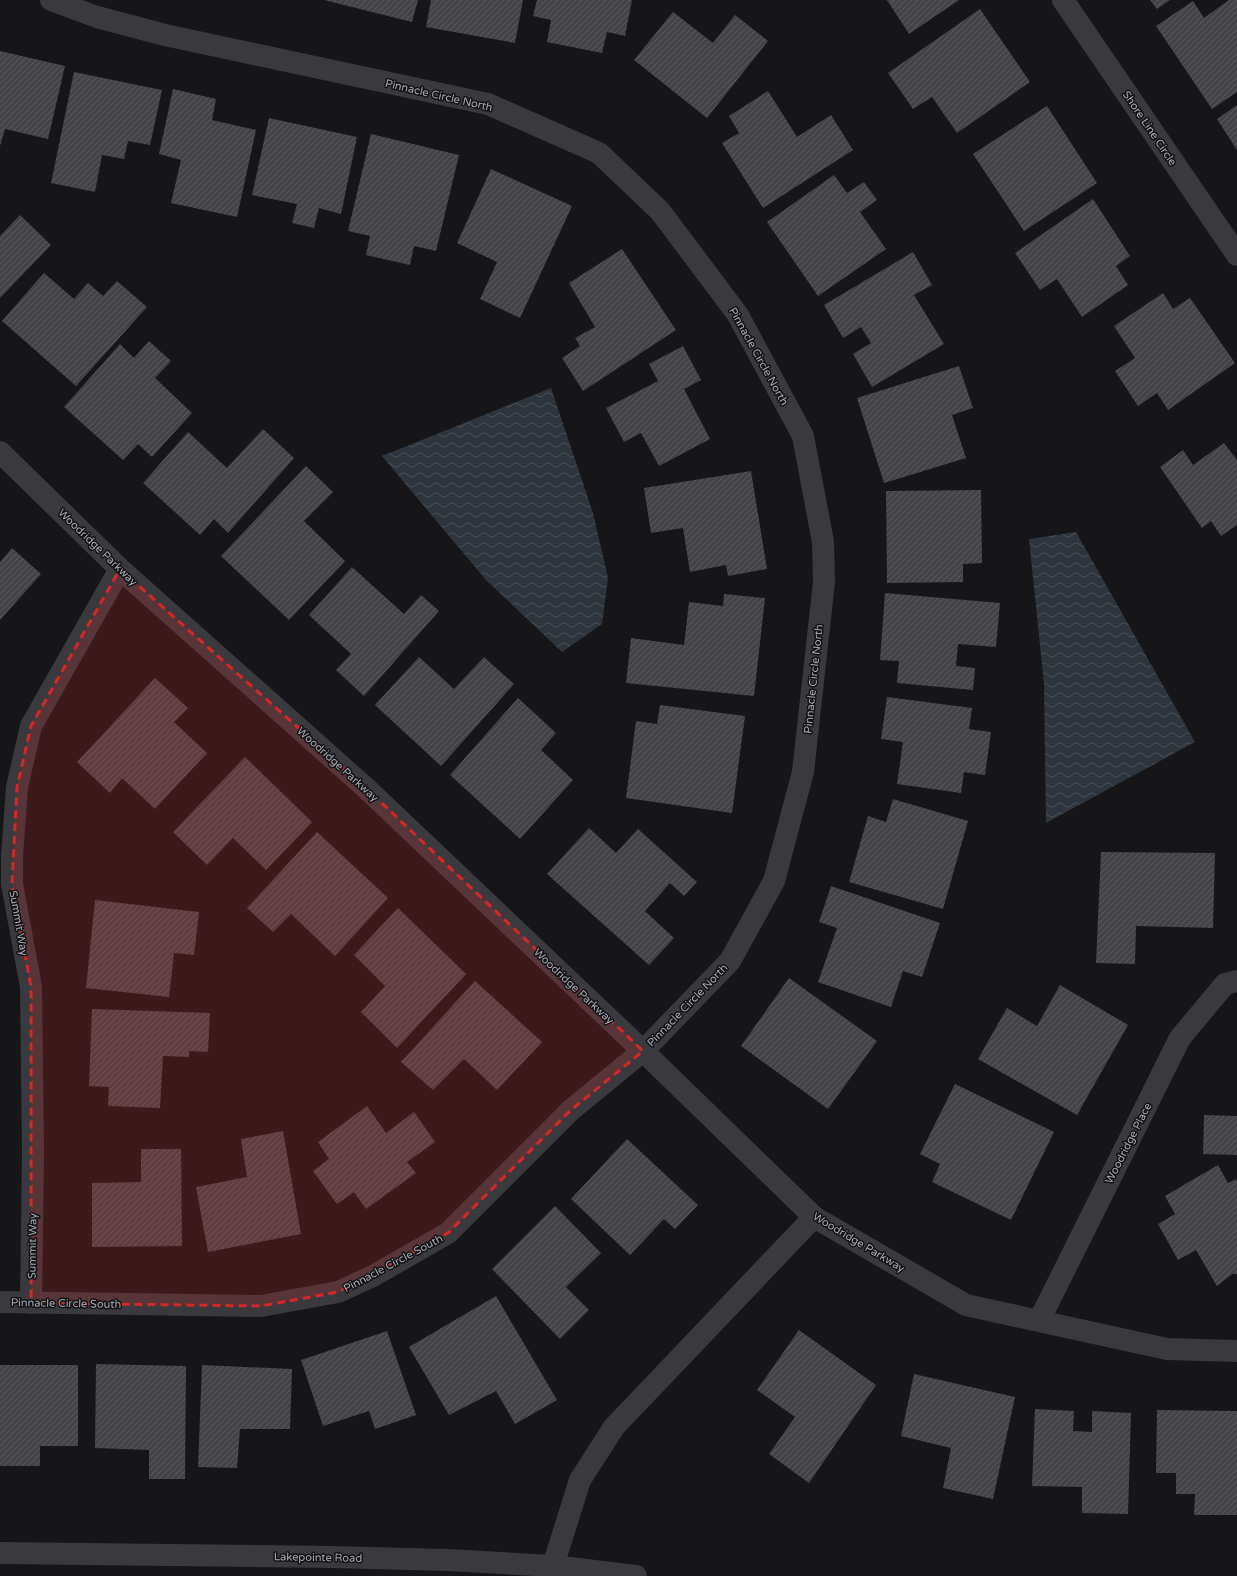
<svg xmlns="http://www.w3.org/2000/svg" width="1237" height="1576" viewBox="0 0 1237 1576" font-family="'Varela Round',sans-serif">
  <defs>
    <pattern id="water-waves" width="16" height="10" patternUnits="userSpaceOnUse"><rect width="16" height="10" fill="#2f353d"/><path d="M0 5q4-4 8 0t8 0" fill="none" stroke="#4a5057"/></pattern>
    <pattern id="building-hatch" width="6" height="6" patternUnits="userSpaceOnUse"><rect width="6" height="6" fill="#434348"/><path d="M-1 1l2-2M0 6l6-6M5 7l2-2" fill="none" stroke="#5b5b60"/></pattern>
  </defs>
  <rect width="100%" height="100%" fill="#161618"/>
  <path fill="url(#water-waves)" d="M551,388L593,513L608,578L602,624L562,652L486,580L382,456Z
    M1076,532L1195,742L1046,823L1044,684L1029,539Z"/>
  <path fill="url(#building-hatch)" d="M324,0H418L412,22Z
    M431,0H523L515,43L426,27Z
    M537,0H632L625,36L607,32L602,53L547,42L551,20L533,16Z
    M887,0H959L909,34Z
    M1150,0H1170L1157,9Z
    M1229,0H1237V92L1212,109L1156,26L1193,1L1204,18Z
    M980,9L1030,82L957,133L932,97L913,109L888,73Z
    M673,12L713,43L735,15L768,41L707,118L634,60Z
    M0,51L65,66L48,139L5,129L0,146Z
    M74,72L162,90L150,145L128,141L124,159L102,155L95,192L51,183Z
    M173,89L216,99L212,120L256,130L237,217L171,203L181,160L159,154Z
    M768,91L797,137L831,115L853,150L763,208L722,143L739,133L729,116Z
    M1237,105V150L1217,119Z
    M1047,106L1097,183L1024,231L973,154Z
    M269,118L357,137L341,214L319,208L314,228L292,223L297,204L252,195Z
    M371,134L459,155L436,251L414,246L410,265L366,255L370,236L348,231Z
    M491,169L572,206L520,318L480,299L497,262L457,243Z
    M834,175L847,193L864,182L877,200L860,212L886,249L818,296L767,222Z
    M1093,199L1130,256L1116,266L1128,285L1082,317L1057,279L1040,290L1015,253Z
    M20,215L51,245L0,298V236Z
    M622,249L676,330L583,391L562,358L580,346L575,338L595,327L569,283Z
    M913,252L932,285L914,295L944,344L872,387L853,354L871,343L861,327L843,338L824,305Z
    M44,273L74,299L88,283L103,296L117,281L147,307L76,386L2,321Z
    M1163,293L1173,309L1190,298L1235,363L1168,410L1157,393L1138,406L1115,371L1135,358L1114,326Z
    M149,341L171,361L155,378L192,413L152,457L138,444L123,460L64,407L120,344L134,358Z
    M683,346L701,380L684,389L710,439L659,466L641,433L624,442L606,408L658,381L649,364Z
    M959,366L973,408L952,415L966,458L884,483L857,398Z
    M263,429L294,458L228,533L214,519L200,535L143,483L188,432L227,468Z
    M1224,443L1237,460V525L1221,536L1211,521L1202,528L1160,467L1183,450L1193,465Z
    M306,466L333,492L304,521L345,561L289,620L221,556Z
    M751,471L767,569L728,576L726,565L690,572L683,528L651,533L644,488Z
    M981,490L982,563L963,564V582L887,583L886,491Z
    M12,548L41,574L0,620V562Z
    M352,567L404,614L421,595L439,611L364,696L336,670L351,654L309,615Z
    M885,593L1000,603L996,647L958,644L956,666L975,668L973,690L897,683L899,661L880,660Z
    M724,594L765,598L754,696L626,683L631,638L684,645L689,602L723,606Z
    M419,657L454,689L484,657L514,684L441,766L375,705Z
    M155,678L188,708L174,722L207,753L155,809L122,778L110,793L77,762Z
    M887,697L972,708L969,729L991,732L985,775L964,772L961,793L897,784L903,742L881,739Z
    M518,698L556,733L541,750L573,780L520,839L450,775Z
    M660,705L745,716L732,813L626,798L636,721L657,724Z
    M245,757L312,822L266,870L233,838L207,865L173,832Z
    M893,799L968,821L943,909L849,882L868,816L886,822Z
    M589,828L616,853L638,829L697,882L684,896L670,883L645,911L674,938L649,965L547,874Z
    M317,832L388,898L335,956L291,914L273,932L247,908Z
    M1101,852L1215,853L1213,928L1136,926L1135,964L1096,963Z
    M831,886L940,923L922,977L903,971L891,1007L818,982L837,928L819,922Z
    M95,900L199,912L194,955L174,953L169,997L86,988Z
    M398,908L466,974L397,1048L361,1012L385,986L354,955Z
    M789,978L877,1041L828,1109L741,1046Z
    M475,981L542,1042L497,1090L464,1059L433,1090L401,1062Z
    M1060,985L1128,1025L1077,1115L978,1059L1007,1008L1037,1026Z
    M92,1009L210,1013L208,1052L189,1051V1057L163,1056L160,1108L108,1106L109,1087L89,1086Z
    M955,1084L1054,1132L1011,1220L932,1182L940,1164L920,1154Z
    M367,1106L386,1133L414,1112L435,1142L407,1162L416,1173L366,1209L354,1192L337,1204L313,1171L329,1159L318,1142Z
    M1204,1115L1237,1116V1155L1203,1154Z
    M283,1131L301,1234L208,1252L196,1187L247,1177L241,1139Z
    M627,1139L698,1205L675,1229L664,1219L630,1255L571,1199Z
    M141,1149H181L182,1246L92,1247V1183L141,1182Z
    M1218,1165L1228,1183L1236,1179L1237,1182V1274H1232L1217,1286L1196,1250L1178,1260L1158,1224L1175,1214L1165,1196Z
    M555,1206L601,1253L566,1287L589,1310L560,1339L492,1269Z
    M496,1296L557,1400L515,1424L496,1391L449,1415L409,1347Z
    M799,1330L876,1385L809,1483L769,1454L795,1417L757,1390Z
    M387,1331L416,1415L375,1429L369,1411L323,1426L301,1360Z
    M96,1364L186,1366L185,1479H149V1450L95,1448Z
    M0,1365H78V1446H40V1466H0Z
    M202,1365L292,1369L290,1429H240L237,1468L198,1467Z
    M914,1374L1015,1397L993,1499L943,1488L951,1448L901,1436Z
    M1035,1409L1074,1411L1073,1431L1092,1432V1411L1131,1413L1128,1514L1082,1513V1487L1032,1486Z
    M1157,1410L1237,1411V1515H1194L1195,1494H1176V1473H1156Z"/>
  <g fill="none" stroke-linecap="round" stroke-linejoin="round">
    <path stroke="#39393e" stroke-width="22" d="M1063,0L1237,255
      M0,452L120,569L367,789L643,1051L814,1217L966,1305L1167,1349L1237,1351
      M0,1302L261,1306L338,1292L373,1276L448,1233L571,1110L643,1051L730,961L774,881L803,772L824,582L823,542L803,436L738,315L660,211L599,153L488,104L165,35L97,17L51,0
      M31,1303L33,1152L31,987L12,884V856L17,787L31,726L120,569
      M1039,1321L1180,1038L1225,984L1237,981
      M0,1553L331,1557L448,1560L553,1566L636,1576
      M553,1576V1566L580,1480L614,1427L814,1217"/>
  </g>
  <path fill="#d62828" fill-opacity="0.2" stroke="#d62828" stroke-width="3" stroke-dasharray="8 5" stroke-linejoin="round" d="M120,569L367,789L643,1051L571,1110L448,1233L338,1292L261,1306L31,1303V987L12,884L17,787L31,726Z"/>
  <g text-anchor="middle" stroke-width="3" stroke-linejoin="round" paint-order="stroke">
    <g font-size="11" fill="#a9acb7" stroke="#111113">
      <text transform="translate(439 95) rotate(13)" y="4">Pinnacle Circle North</text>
      <text transform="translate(1150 128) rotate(56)" y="4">Shore Line Circle</text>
      <text transform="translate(759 356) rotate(61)" y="4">Pinnacle Circle North</text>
      <text transform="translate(98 547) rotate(44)" y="4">Woodridge Parkway</text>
      <text transform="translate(813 679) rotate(-84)" y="4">Pinnacle Circle North</text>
      <text transform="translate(338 764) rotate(42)" y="4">Woodridge Parkway</text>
      <text transform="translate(19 923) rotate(80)" y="4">Summit Way</text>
      <text transform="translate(574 986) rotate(43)" y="4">Woodridge Parkway</text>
      <text transform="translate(687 1005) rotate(-46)" y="4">Pinnacle Circle North</text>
      <text transform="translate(1128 1143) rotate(-63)" y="4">Woodridge Place</text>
      <text transform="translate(859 1242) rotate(31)" y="4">Woodridge Parkway</text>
      <text transform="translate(32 1246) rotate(-89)" y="4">Summit Way</text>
      <text transform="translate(393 1263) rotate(-28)" y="4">Pinnacle Circle South</text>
      <text transform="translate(66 1303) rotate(1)" y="4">Pinnacle Circle South</text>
      <text transform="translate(318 1557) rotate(1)" y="4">Lakepointe Road</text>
    </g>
  </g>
</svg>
